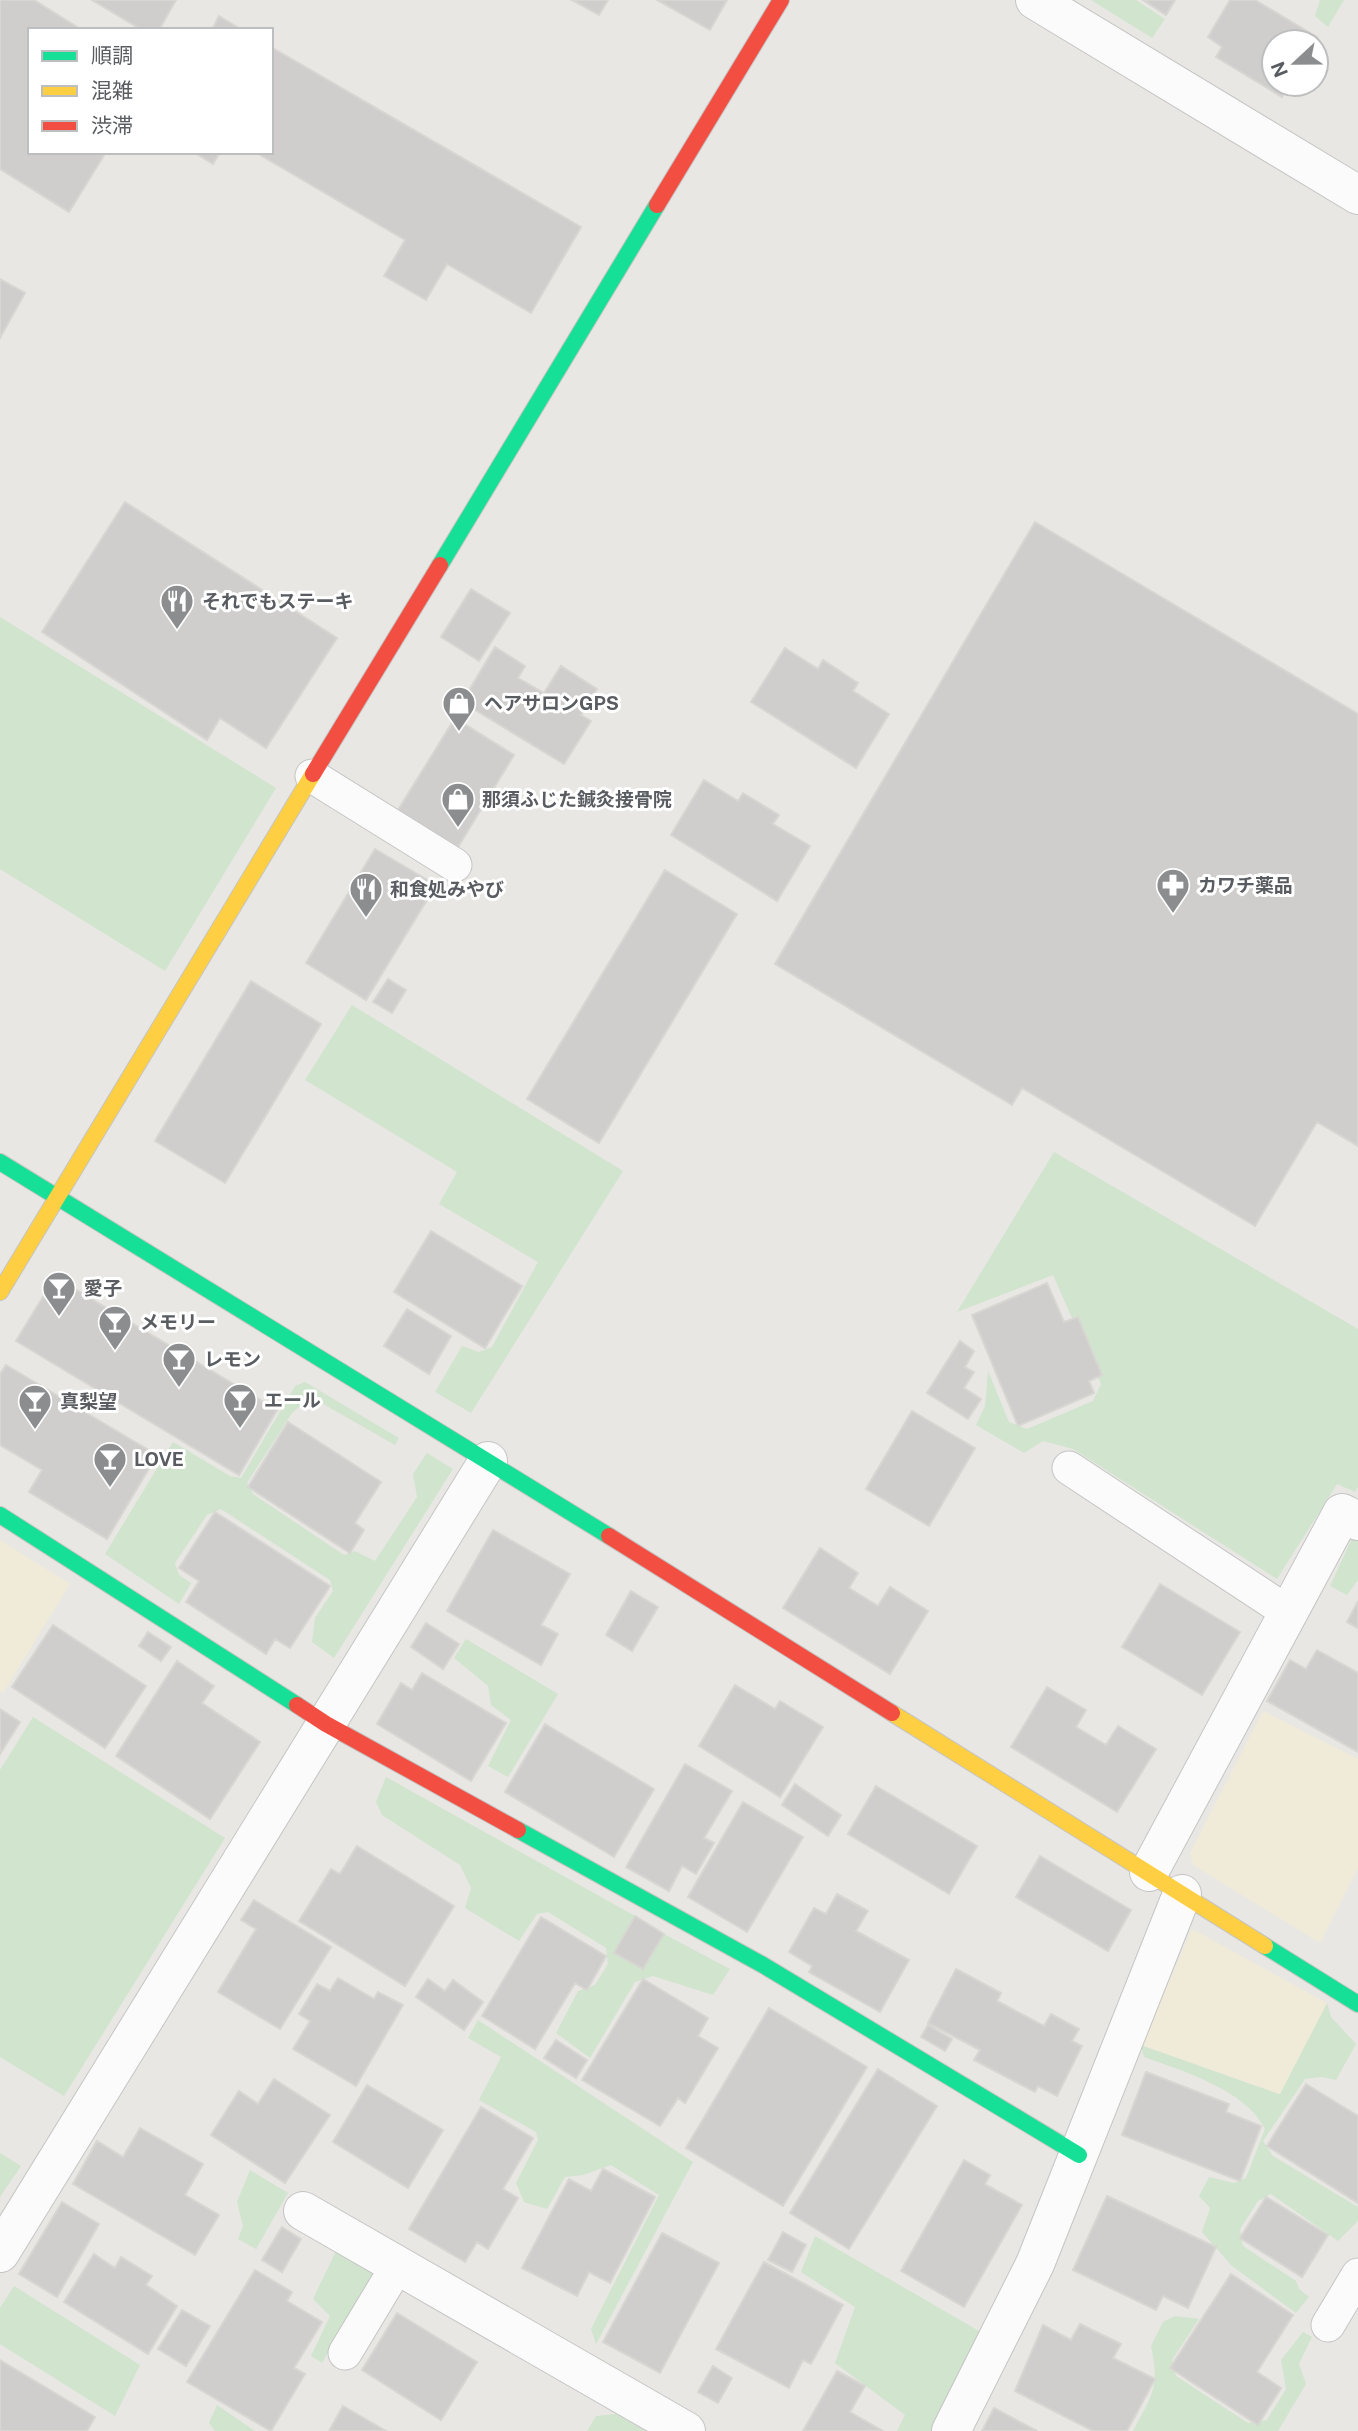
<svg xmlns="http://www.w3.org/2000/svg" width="1358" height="2431" viewBox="0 0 1358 2431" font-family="'Public Sans','Noto Sans JP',sans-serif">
  <rect width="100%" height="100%" fill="#e8e7e3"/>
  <path fill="#d0e4ce" d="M1091,0H1136L1165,19L1152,38Z
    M1320,0H1344L1328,27L1315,16Z
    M0,617L276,788L165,971L0,869Z
    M352,1005L623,1171L471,1413L435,1392L462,1346L479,1352L492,1347L538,1262L439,1204L457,1172L305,1080Z
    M1054,1152L1358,1329V1487L1355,1492L1337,1484L1277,1579L1073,1449L1043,1441L1024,1453L976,1425L985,1406L988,1371L1009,1422L1027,1429L1093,1401L1101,1384L1053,1275L957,1312Z
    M305,1382L399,1438L395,1445L311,1397L292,1413L247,1483L253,1494L344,1555L355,1551L375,1561L417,1497L413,1474L427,1453L453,1469L334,1658L312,1642L315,1618L333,1591L330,1580L221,1509L207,1515L175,1563L179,1575L191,1583L179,1604L105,1554L173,1442L230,1476L241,1478L295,1386Z
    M1355,1532L1358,1533V1580L1347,1595L1330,1586Z
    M466,1639L558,1694L508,1777L488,1766L511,1720L491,1705L488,1686L454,1658Z
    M33,1717L225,1838L64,2096L0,2057V1770Z
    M386,1777L635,1916L614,1952L643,1969L664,1934L730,1969L713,1995L653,1976L635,1982L590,2058L556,2033L578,1991L595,1985L608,1964L606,1948L548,1912L537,1914L519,1941L465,1908L471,1888L460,1865L382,1815L376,1802Z
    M1327,2003L1331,2017L1356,2044L1336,2080L1322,2077L1305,2079L1263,2141L1273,2156L1358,2207V2221L1338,2241L1271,2194L1258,2201L1240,2229L1243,2246L1296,2281L1299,2289L1309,2297L1296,2313L1232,2266L1202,2232L1210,2208L1199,2196L1209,2177L1234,2183L1246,2178L1265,2129C1246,2090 1183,2071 1144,2057L1141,2045L1279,2094Z
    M478,2020L693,2162L596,2344L591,2329L659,2195L611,2165L583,2175L565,2177L547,2209L524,2202L516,2183L538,2140L536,2132L479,2100L501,2057L468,2038Z
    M0,2153L21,2166L0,2197Z
    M250,2170L288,2193L256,2249L238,2239L243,2226L237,2202Z
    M815,2236L979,2331L933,2431H897L905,2415L835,2363L855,2307L801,2272Z
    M336,2251L374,2273L322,2363L311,2356L330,2316L313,2299Z
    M14,2286L140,2365L115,2416L0,2344V2308Z
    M1175,2316L1199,2319L1172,2360L1176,2376L1248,2423L1267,2420L1286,2389L1281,2360L1303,2332L1312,2337L1299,2364L1306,2384L1278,2431H1133C1152,2395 1160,2388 1151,2346L1163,2322Z
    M217,2405L255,2431H215L209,2423Z
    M616,2414L646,2431H587L596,2416Z"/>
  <path fill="#f0ebd8" d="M0,1540L70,1584L3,1693L0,1691Z
    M1263,1711L1358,1759V1868L1320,1943L1193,1865L1190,1853Z
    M1192,1929L1327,2003L1280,2094L1141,2045Z"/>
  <path fill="#cfcecc" stroke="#d8d6d2" stroke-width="2" d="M0,0H34L82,30H30V152H106L69,212L0,169Z
    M92,0H176L159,30H142Z
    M572,0H608L599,15Z
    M657,0H727L710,30Z
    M1143,0H1175L1166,15Z
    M1230,0H1255L1317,37L1314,42H1274V84H1289L1282,97L1216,57L1222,47L1208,37Z
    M219,16L242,30H212Z
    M271,47L581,227L531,313L447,264L426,300L384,276L405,240L255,152H271Z
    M194,152H220L213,164Z
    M0,279L25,293L0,338Z
    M125,502L337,638L266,748L220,718L207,740L42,632Z
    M1035,522L1358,714V1146L1317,1122L1255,1226L1022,1088L1012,1105L775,964Z
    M471,589L510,613L479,661L441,637Z
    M495,647L525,666L518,678L544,693L561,666L597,689L581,715L591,721L564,764L462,702Z
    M785,648L818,669L823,660L858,683L853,691L889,714L856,768L751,702Z
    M455,718L514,755L458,847L398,810Z
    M704,780L738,801L743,793L779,815L773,824L810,846L777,901L671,835Z
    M375,849L436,885L366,1000L306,963Z
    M665,870L737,914L599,1143L527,1099Z
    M388,979L406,990L392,1013L373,1002Z
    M251,981L321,1024L225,1183L155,1141Z
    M431,1231L522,1286L485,1348L394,1292Z
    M55,1277L277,1410L239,1475L16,1341Z
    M1047,1283L1064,1322L1078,1317L1102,1375L1089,1381L1094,1393L1018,1426L972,1315Z
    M407,1309L451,1336L429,1374L384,1346Z
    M960,1341L974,1351L965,1367L974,1372L964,1388L981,1399L968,1419L927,1393Z
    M6,1365L157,1455L107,1539L29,1492L42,1470L0,1445V1374Z
    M912,1411L975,1448L929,1526L866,1489Z
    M288,1422L381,1482L355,1523L364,1530L350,1553L248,1487Z
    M215,1512L330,1586L290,1648L275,1639L266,1654L186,1602L199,1581L179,1568Z
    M493,1530L570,1574L541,1625L558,1634L541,1665L447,1611Z
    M820,1548L858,1573L849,1588L878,1606L890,1587L928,1611L890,1674L783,1608Z
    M1160,1584L1240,1632L1202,1695L1122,1647Z
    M631,1591L658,1607L632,1651L606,1635Z
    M1358,1601V1628L1347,1622Z
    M426,1623L459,1644L443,1669L411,1647Z
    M53,1625L146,1686L105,1748L12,1687Z
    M148,1632L171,1647L161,1661L139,1646Z
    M1317,1650L1358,1673V1752L1267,1701L1290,1660L1306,1669Z
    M177,1661L214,1686L202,1703L260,1742L210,1819L116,1756Z
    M422,1673L506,1723L471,1781L377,1724L401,1683L412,1690Z
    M735,1685L775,1709L780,1701L823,1727L780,1797L699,1746Z
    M1047,1687L1086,1710L1076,1727L1106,1745L1118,1726L1156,1749L1117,1812L1011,1747Z
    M0,1709L20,1722L0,1754Z
    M545,1724L654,1789L614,1857L505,1792Z
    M685,1764L732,1791L704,1838L714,1843L696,1874L682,1866L669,1891L626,1867Z
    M795,1784L841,1815L828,1836L782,1805Z
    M876,1786L977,1846L949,1894L848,1834Z
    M743,1802L803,1837L747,1932L688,1897Z
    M357,1846L454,1906L405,1986L299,1921L331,1869L340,1874Z
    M1040,1856L1131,1910L1108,1951L1016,1897Z
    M837,1894L868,1911L856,1931L909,1960L880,2012L809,1972L812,1966L789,1952L814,1908L826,1914Z
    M254,1900L331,1947L280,2029L218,1992L256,1929L241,1920Z
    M635,1916L664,1934L643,1969L614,1953Z
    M541,1917L606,1956L587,1990L575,1983L535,2049L482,2016Z
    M956,1969L1001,1993L997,2001L1044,2026L1051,2014L1079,2029L1072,2041L1082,2046L1057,2096L1038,2086L1035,2092L974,2060L980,2050L928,2023Z
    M338,1978L374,1999L378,1992L403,2005L356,2086L293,2049L310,2021L299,2014L317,1984L330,1991Z
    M428,1979L445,1991L453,1980L483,2002L464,2030L416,1997Z
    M643,1979L708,2018L698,2036L718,2048L685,2103L678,2098L660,2126L582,2080Z
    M769,2008L867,2067L783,2206L686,2148Z
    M928,2025L952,2039L945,2051L921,2037Z
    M556,2040L587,2060L576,2078L544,2058Z
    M878,2069L937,2106L849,2249L790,2213Z
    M1146,2072L1229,2104L1226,2112L1261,2126L1240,2181L1122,2135Z
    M274,2079L330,2115L285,2183L211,2135L239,2091L258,2104Z
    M1306,2084L1358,2116V2203L1267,2146Z
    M367,2085L443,2130L408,2188L333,2142Z
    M481,2107L533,2138L503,2189L518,2198L488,2249L477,2242L465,2262L409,2229Z
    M140,2128L203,2164L185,2195L219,2215L195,2255L73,2184L97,2141L123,2157Z
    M964,2160L990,2175L985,2184L1022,2205L964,2307L901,2271Z
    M603,2169L655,2197L610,2283L589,2272L577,2296L522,2268L569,2179L591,2191Z
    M1107,2196L1216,2247L1188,2308L1163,2296L1156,2310L1073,2270Z
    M1266,2197L1328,2235L1302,2277L1240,2238Z
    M62,2202L99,2224L57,2297L19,2274Z
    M282,2227L301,2239L282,2272L262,2260Z
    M783,2232L806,2245L792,2272L768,2260Z
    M662,2233L719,2263L660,2373L603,2342Z
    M94,2254L115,2268L121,2257L152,2276L146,2285L177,2306L148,2354L64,2302Z
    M764,2262L843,2305L811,2364L803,2360L789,2388L716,2349Z
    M255,2270L292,2292L287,2301L322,2322L294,2368L305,2374L271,2431L187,2382Z
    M1231,2274L1293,2315L1257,2372L1281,2388L1258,2425L1170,2368Z
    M182,2310L210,2326L186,2366L158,2349Z
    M397,2313L477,2362L441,2420L362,2370Z
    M1080,2324L1121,2344L1113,2358L1155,2379L1127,2431H1093L1015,2391L1043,2325L1071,2340Z
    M0,2360L95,2417L87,2431H0Z
    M713,2366L732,2378L718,2403L698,2392Z
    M837,2371L865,2386L850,2412L883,2431H803Z
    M343,2406L386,2431H329Z
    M994,2408L1037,2431H982Z"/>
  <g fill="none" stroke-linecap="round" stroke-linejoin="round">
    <defs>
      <path id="lane" d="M312,776L455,865
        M1069,1468L1289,1613
        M1328,2325L1358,2275
        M345,2353L398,2265"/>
      <path id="street" d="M1035,0L1358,195
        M1149,1872L1342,1513L1358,1521
        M303,2211L686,2431
        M0,2253L488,1461
        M951,2431L1035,2264L1182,1894"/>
      <path id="fast" d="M440,565L657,205
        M0,1162L609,1536
        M0,1515L297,1705
        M518,1830L763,1965L1079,2155
        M1265,1946L1358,2004"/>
      <path id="slow" d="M0,1292L313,774
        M892,1713L1265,1946"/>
      <path id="jam" d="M657,205L781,0
        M313,774L440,565
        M609,1536L892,1713
        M297,1705L326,1724L518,1830"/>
    </defs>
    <use href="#lane" stroke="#c5c5c5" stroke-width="35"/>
    <use href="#street" stroke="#c5c5c5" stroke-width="40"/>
    <use href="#fast" stroke="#c4c4c3" stroke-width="18"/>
    <use href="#slow" stroke="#c4c4c3" stroke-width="18"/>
    <use href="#jam" stroke="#c4c4c3" stroke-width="18"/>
    <use href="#lane" stroke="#fcfbfb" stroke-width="33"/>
    <use href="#street" stroke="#fcfbfb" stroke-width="38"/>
    <use href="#fast" stroke="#16e098" stroke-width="16"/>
    <use href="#slow" stroke="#ffcf43" stroke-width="16"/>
    <use href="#jam" stroke="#f24e42" stroke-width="16"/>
  </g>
  <defs>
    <symbol id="restaurant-pin" viewBox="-11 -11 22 30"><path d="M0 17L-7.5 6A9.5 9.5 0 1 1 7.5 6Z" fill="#8b8d8e" stroke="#fff"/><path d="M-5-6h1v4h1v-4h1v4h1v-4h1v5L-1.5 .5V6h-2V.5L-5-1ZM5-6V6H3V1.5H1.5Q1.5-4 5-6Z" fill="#fff"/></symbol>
    <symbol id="shop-pin" viewBox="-11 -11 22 30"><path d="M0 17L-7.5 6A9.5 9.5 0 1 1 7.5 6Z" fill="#8b8d8e" stroke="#fff"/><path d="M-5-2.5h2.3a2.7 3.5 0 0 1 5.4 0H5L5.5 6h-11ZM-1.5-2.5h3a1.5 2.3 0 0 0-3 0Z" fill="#fff"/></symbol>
    <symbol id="pharmacy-pin" viewBox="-11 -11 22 30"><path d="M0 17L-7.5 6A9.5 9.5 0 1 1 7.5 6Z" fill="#8b8d8e" stroke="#fff"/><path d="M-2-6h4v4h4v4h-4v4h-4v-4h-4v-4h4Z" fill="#fff"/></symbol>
    <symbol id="bar-pin" viewBox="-11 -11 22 30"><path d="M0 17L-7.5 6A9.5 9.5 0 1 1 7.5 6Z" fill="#8b8d8e" stroke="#fff"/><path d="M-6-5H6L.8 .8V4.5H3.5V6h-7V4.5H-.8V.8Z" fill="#fff"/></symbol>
  </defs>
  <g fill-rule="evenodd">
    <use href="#restaurant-pin" x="158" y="582" width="38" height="52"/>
    <use href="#shop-pin" x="440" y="684" width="38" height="52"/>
    <use href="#shop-pin" x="439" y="780" width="38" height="52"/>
    <use href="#pharmacy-pin" x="1154" y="866" width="38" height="52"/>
    <use href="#restaurant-pin" x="347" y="870" width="38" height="52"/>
    <use href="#bar-pin" x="40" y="1269" width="38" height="52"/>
    <use href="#bar-pin" x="96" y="1303" width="38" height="52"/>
    <use href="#bar-pin" x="160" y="1340" width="38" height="52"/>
    <use href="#bar-pin" x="221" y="1381" width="38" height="52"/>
    <use href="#bar-pin" x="16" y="1382" width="38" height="52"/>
    <use href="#bar-pin" x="91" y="1440" width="38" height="52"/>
  </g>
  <g text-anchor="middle" stroke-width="6" stroke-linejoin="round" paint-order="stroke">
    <g font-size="19" font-weight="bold" fill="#595c60" stroke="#fff" text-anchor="start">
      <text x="202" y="608">それでもステーキ</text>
      <text x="484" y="710">ヘアサロンGPS</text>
      <text x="482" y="806">那須ふじた鍼灸接骨院</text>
      <text x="1198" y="892">カワチ薬品</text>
      <text x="390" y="896">和食処みやび</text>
      <text x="84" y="1295">愛子</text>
      <text x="140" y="1329">メモリー</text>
      <text x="204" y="1366">レモン</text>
      <text x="264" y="1407">エール</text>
      <text x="60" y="1408">真梨望</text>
      <text x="134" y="1466">LOVE</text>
    </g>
  </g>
  <rect x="28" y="28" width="245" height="126" fill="#ffffff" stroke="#bdbebf" stroke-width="2"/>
  <rect x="42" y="51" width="35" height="10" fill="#16e098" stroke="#bdbebf" stroke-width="2"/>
  <text x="91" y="63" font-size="21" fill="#595c60">順調</text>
  <rect x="42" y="86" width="35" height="10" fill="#ffcf43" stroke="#bdbebf" stroke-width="2"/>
  <text x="91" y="98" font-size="21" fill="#595c60">混雑</text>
  <rect x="42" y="121" width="35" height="10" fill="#f24e42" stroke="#bdbebf" stroke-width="2"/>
  <text x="91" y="133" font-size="21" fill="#595c60">渋滞</text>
  <g transform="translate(1295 63) rotate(248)"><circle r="33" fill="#ffffff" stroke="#bdbebf" stroke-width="2"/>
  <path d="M0-5L12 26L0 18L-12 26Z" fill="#8b8d8e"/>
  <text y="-10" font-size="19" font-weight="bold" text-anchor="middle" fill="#595c60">N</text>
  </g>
</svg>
